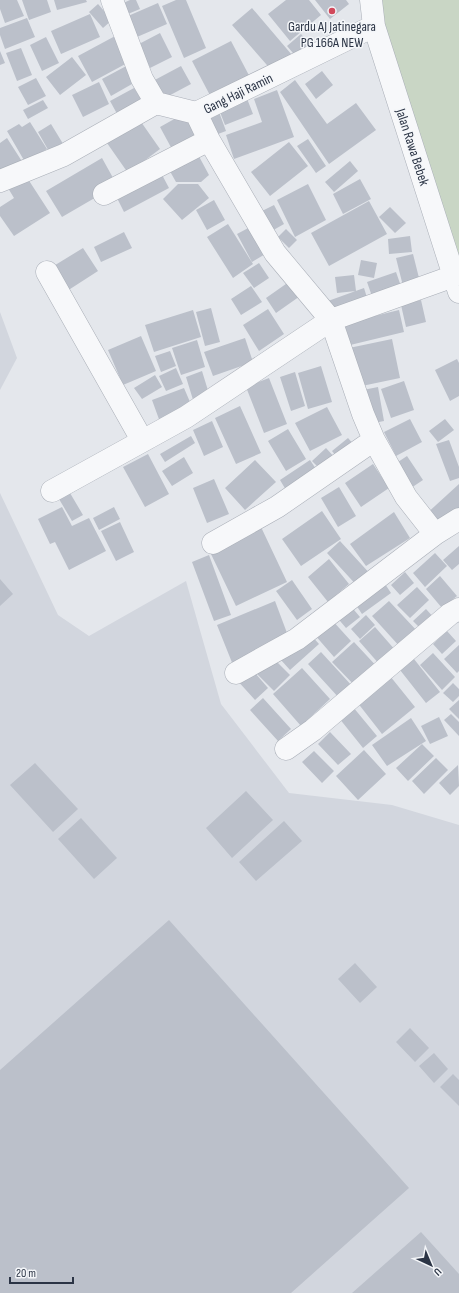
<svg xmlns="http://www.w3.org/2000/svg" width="459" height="1293" viewBox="0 0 459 1293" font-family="'Sofia Sans Condensed',sans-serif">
  <rect width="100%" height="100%" fill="#e4e7ec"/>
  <path fill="#d2d6de" d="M0,312L17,358L0,390Z
    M0,493L58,615L89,636L186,581L221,704L289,793L392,805L459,825V1293H0Z"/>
  <path fill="#c9d6c5" d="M371,0H459V292Z"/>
  <path fill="#bbc0ca" d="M0,0H17L24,16L5,23L0,9Z
    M22,0H47L51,12L29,20Z
    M54,0H86L87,2L57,10Z
    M130,0H136L140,9L123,16L119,5Z
    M176,0H186L206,48L184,58L162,6Z
    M286,0H309L321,15L290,41L268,14Z
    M315,0H346L349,4L330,19Z
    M158,3L167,24L137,37L128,16Z
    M98,4L112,20L103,28L89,12Z
    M252,8L292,55L273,72L232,25Z
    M90,14L100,37L61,54L51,31Z
    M27,18L35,37L5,49L0,35V28Z
    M160,33L172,57L150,68L139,44Z
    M301,34L312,47L298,59L287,46Z
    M117,35L131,61L92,82L78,56Z
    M46,37L59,63L42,71L30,45Z
    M231,41L253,83L214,103L192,61Z
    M21,48L32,75L17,81L6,53Z
    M0,51L5,63L0,65Z
    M72,57L86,75L60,95L46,77Z
    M130,64L139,80L111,96L102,79Z
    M181,66L191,84L161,100L151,82Z
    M322,71L333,85L316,99L305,84Z
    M36,78L46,96L28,105L18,87Z
    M295,80L327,124L356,103L376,130L329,164L280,92Z
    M99,82L109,104L83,117L72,95Z
    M134,88L146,107L121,121L110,101Z
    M277,90L294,137L234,159L226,135L262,122L254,99Z
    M246,96L253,114L225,125L218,107Z
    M43,100L48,108L28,119L23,110Z
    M219,112L226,131L210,137L203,119Z
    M185,113L198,136L173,151L160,127Z
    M139,119L160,149L128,173L107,143Z
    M30,122L47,149L25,162L7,131L19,124L22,127Z
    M51,124L65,147L51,155L38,132Z
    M7,138L23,163L0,178V143Z
    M308,139L326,166L316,173L297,146Z
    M289,142L308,166L270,196L251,172Z
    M195,149L209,175L201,182H176L167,166Z
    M102,158L117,185L62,217L46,191Z
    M350,161L358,171L334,192L325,182Z
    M160,171L169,188L124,212L116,196Z
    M26,176L50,213L14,236L0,216V207L14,198L8,188Z
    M360,179L371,199L343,214L333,194Z
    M178,184H198L209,198L182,220L163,199Z
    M308,184L326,220L295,237L277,200Z
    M214,200L225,220L207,230L196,210Z
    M369,201L387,234L329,266L311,233Z
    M274,205L284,224L270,232L260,212Z
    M390,207L406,223L395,233L379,217Z
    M228,224L253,264L233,278L207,237Z
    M252,226L267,253L252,262L237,234Z
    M286,229L297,240L289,248L278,237Z
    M124,232L132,248L101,262L94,247Z
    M410,236L412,252L389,254L388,239Z
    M83,248L98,271L67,291L52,267Z
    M413,254L421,286L404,290L396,258Z
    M361,260L377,263L374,278L358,275Z
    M259,263L269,278L254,288L243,273Z
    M396,272L403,292L374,302L367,282Z
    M354,275L356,291L337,293L335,277Z
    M293,279L303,294L276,313L266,298Z
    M251,286L262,302L241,315L231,299Z
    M364,288L369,304L334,316L328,301Z
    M421,300L426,322L406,327L401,305Z
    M211,308L220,342L205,346L196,312Z
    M268,309L284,334L259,351L243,325Z
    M193,310L201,337L154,352L145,325Z
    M399,310L404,332L346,346L342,324Z
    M141,336L156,371L123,385L108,350Z
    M245,338L253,362L213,376L204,352Z
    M392,339L400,378L357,387L349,348Z
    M197,340L205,367L181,375L172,348Z
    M170,351L176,366L161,372L155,356Z
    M457,359L459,363V396L450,401L435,370Z
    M321,366L332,402L308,409L298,373Z
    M176,368L183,384L166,391L159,376Z
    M202,371L210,397L194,403L186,377Z
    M295,372L305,406L291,411L280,377Z
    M155,375L162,387L142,399L134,388Z
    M269,378L287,424L264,433L246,387Z
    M404,381L414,410L391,418L381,389Z
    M378,387L384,421L369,424L363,390Z
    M184,388L193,409L160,422L152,400Z
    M240,406L261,453L236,464L215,418Z
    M327,407L342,435L310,451L295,423Z
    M410,419L422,442L396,456L384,432Z
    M445,419L454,430L438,442L429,431Z
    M212,421L223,447L204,456L193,430Z
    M288,429L306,459L286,471L268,441Z
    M191,436L195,443L165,462L160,454Z
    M348,438L356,447L340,461L332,451Z
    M449,440L459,467V478L450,481L436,444Z
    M326,448L337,460L324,473L312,461Z
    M148,454L169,494L145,507L123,467Z
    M407,456L423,480L411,488L395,464Z
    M184,457L193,473L172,486L162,471Z
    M255,460L276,482L245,510L225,488Z
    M310,460L320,475L289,495L280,480Z
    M373,464L389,488L361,507L345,483Z
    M214,479L229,514L207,523L193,488Z
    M459,484V510L437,530L424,516Z
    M339,487L356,516L338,527L321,498Z
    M70,493L83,515L72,521L59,499Z
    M62,507L72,526L89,518L106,551L69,570L55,542L50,544L38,519Z
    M114,507L120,519L99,530L93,518Z
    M322,511L341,539L301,566L282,539Z
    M394,512L410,538L366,566L350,544Z
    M120,522L134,552L116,561L101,531Z
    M261,527L287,582L236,606L210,552Z
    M340,541L373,577L360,589L327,553Z
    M459,546V564L452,570L443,560Z
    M435,553L447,566L425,587L413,573Z
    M209,555L231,615L214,621L192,562Z
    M329,559L349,584L328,602L308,577Z
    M405,572L414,583L400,595L391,585Z
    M440,576L457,596L442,608L426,589Z
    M0,579L13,594L0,606Z
    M292,580L312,609L297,620L276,591Z
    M383,581L391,593L362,614L354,602Z
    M417,587L429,600L410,618L397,605Z
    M275,601L290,641L233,665L217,625Z
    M389,601L418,632L401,648L372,616Z
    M349,604L360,617L346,628L335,615Z
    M426,609L436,620L424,632L413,621Z
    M366,615L375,625L360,639L351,629Z
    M331,619L351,641L334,657L314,634Z
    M375,627L396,651L380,665L359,641Z
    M447,631L456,641L442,654L433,644Z
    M310,634L319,644L290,670L281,660Z
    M354,642L380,670L358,689L332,662Z
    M459,645V671L457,673L444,659Z
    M321,652L353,687L340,699L308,664Z
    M433,653L455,677L442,690L420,665Z
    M273,658L290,675L274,691L257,674Z
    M414,659L440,692L426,703L400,670Z
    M250,667L268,688L255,700L236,679Z
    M302,668L330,699L301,726L273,694Z
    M390,676L415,707L382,734L357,702Z
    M453,683L459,689V696L453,702L443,693Z
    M263,698L291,729L278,741L250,710Z
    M459,700V719L449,709Z
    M353,707L377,736L363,748L339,718Z
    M451,714L459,722V736L444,720Z
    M439,717L448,736L430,744L421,726Z
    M411,718L426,741L387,766L372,745Z
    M330,732L351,754L338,765L318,744Z
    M422,744L434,756L408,781L396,768Z
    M364,750L386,774L358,800L336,776Z
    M314,751L334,771L322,783L302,762Z
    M436,758L448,770L424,794L412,781Z
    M35,763L78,809L53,832L10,785Z
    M458,765L459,786L450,795L439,783Z
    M246,791L273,820L232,858L206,828Z
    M81,818L117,858L94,879L58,839Z
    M284,821L302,841L256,881L239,862Z
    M169,920L409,1188L291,1293H0V1070Z
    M355,963L377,987L360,1003L338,979Z
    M410,1028L429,1048L415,1062L396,1042Z
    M434,1053L448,1069L434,1083L419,1066Z
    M453,1074L459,1080V1106L440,1087Z
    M421,1232L459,1274V1293H352Z"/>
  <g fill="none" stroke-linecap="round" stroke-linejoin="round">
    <defs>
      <path id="minor" d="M112,0L142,79L156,103L196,113L374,26
        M371,0L374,26L459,292
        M196,113L209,140L275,253L331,320L363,414L374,440L406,497L435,534
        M0,181L64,155L156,103
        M104,194L209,140
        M47,272L142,440
        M52,491L186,417L331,320L454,276
        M213,543L277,507L374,440
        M236,673L297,639L435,534L459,519
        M286,749L313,730L450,614L459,609"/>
    </defs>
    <use href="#minor" stroke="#a9aeb7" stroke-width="23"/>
    <use href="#minor" stroke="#f7f8fa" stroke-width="22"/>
  </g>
  <circle fill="#d1495b" stroke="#f4f6f9" stroke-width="1.5" cx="332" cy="11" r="4"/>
  <g text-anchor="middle" stroke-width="3" stroke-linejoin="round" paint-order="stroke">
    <g font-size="14" fill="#2b3445" stroke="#f4f6f9">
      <text x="332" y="31">Gardu AJ Jatinegara<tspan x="332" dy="16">PG 166A NEW</tspan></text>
    </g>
    <g font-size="14" fill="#2b3445" stroke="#f4f6f9">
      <text transform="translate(238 93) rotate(-26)" y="5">Gang Haji Ramin</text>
      <text transform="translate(413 147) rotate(72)" y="5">Jalan Rawa Bebek</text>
    </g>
  </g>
  <g transform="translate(431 1265) rotate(136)" stroke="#f4f6f9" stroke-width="3" paint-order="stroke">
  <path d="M0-3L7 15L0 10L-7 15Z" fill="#2b3445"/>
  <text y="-6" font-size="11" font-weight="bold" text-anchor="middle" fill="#2b3445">U</text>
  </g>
  <path d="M10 1277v6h63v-6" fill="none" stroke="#2b3445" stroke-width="2"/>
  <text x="16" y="1277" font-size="12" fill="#2b3445" stroke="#f4f6f9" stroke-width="3" paint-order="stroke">20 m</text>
</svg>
